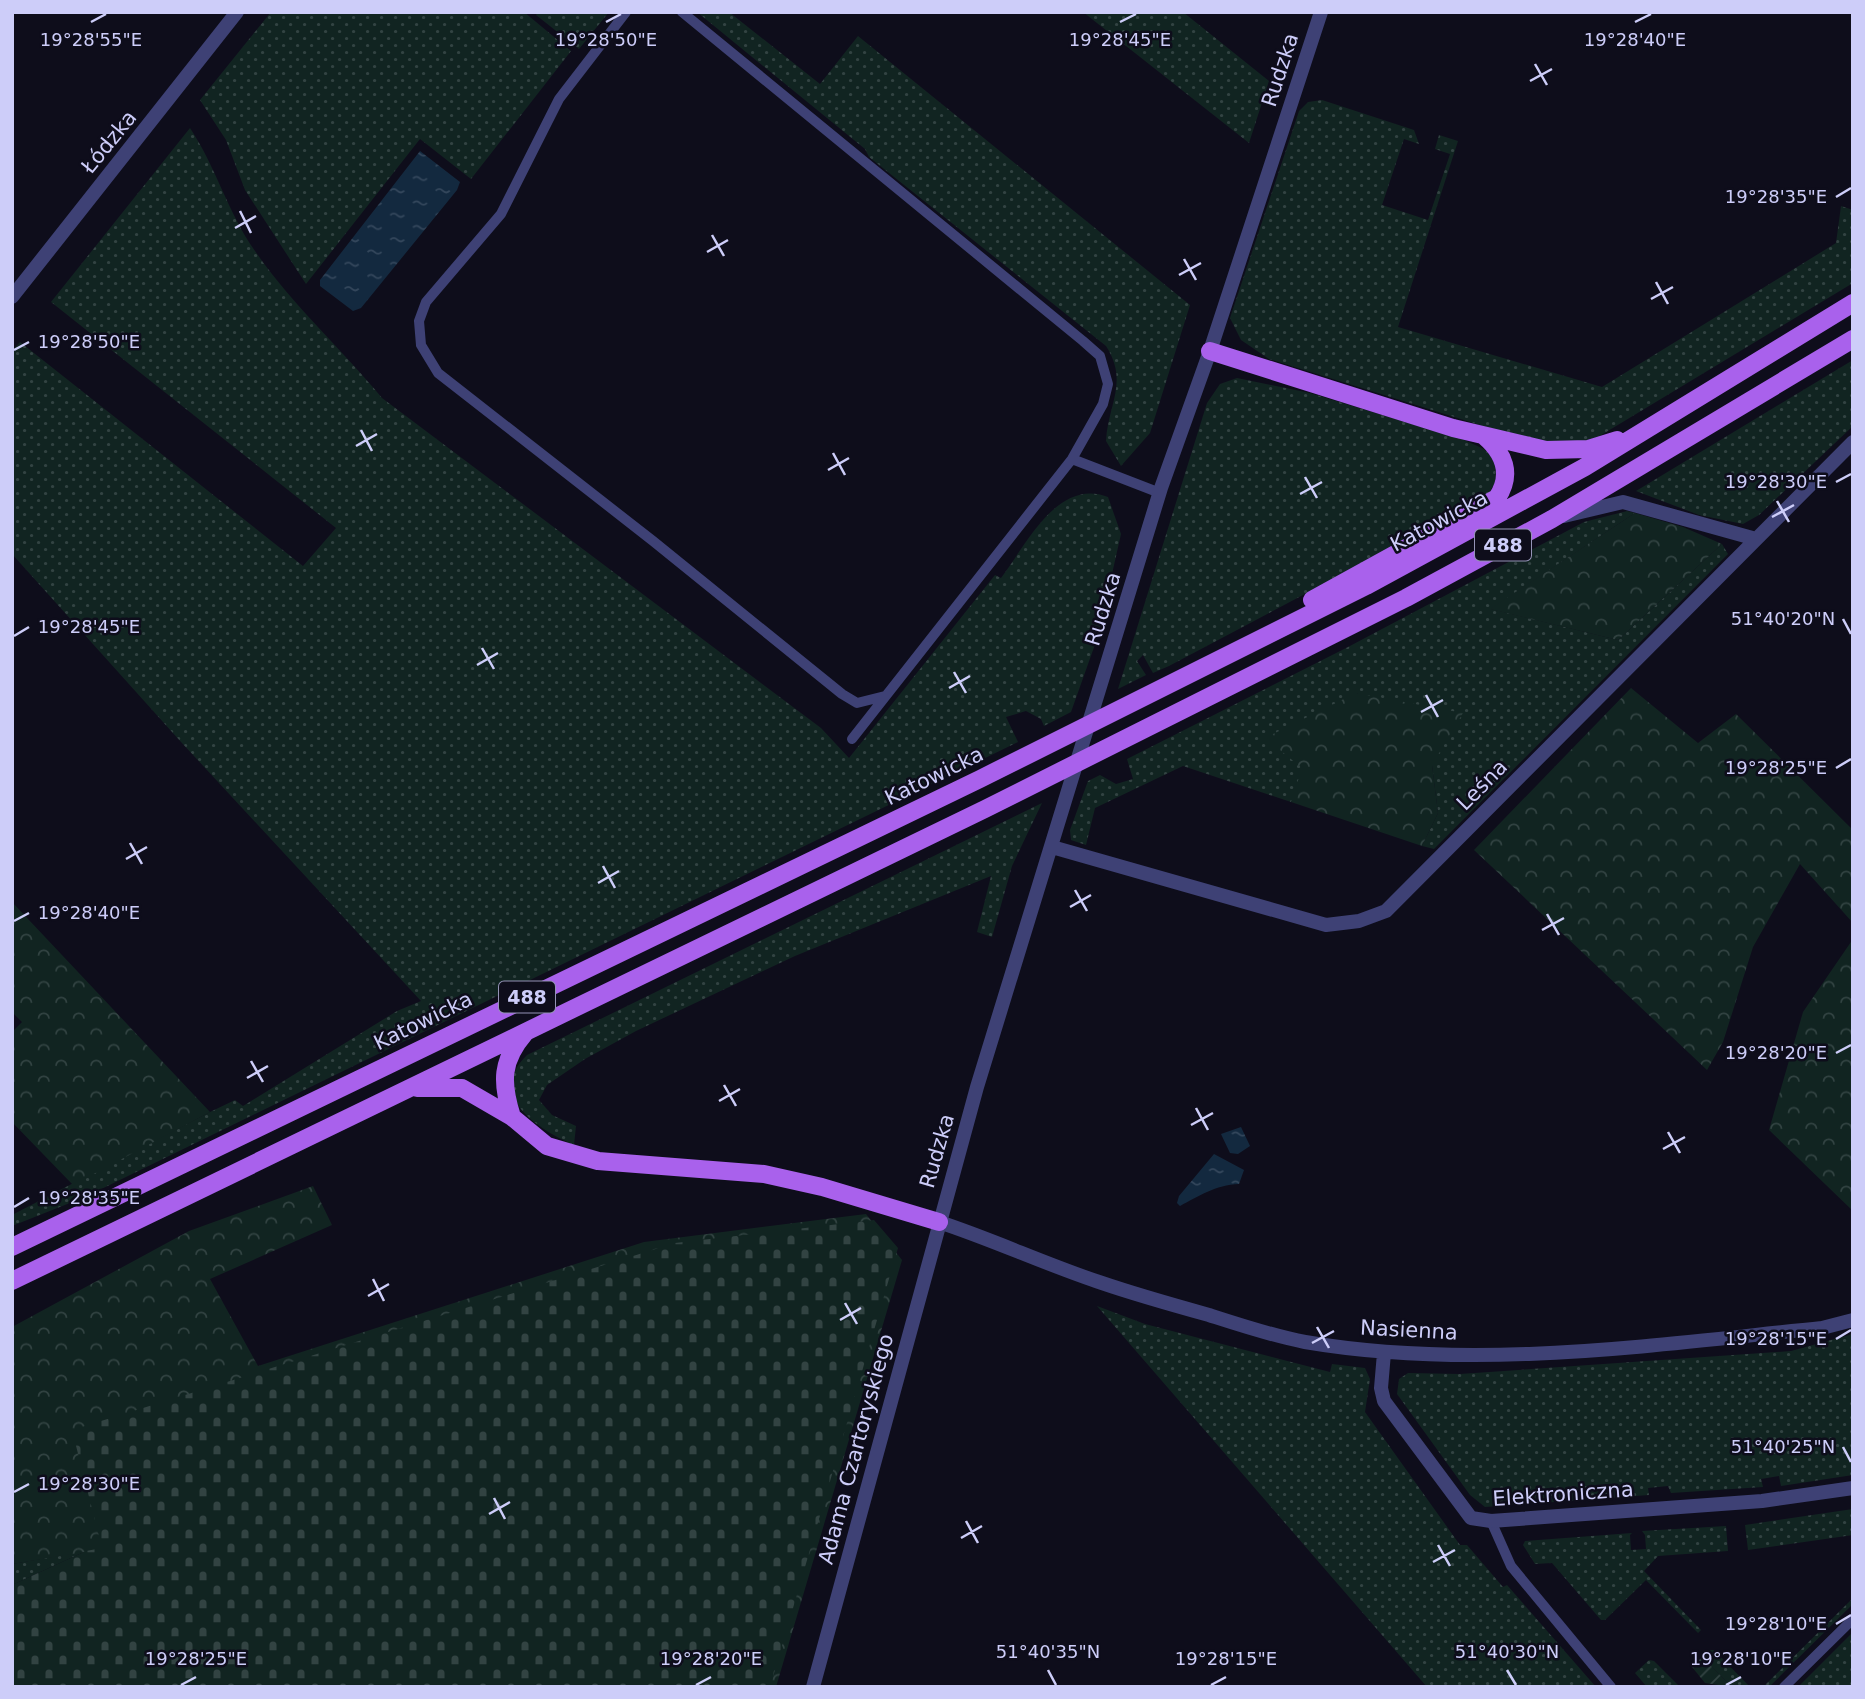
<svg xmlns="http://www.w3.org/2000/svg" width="1865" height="1699" viewBox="0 0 1865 1699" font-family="'DejaVu Sans',sans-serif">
  <defs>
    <pattern id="grass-dots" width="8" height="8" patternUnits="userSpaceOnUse" patternTransform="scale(1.75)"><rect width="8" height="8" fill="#112421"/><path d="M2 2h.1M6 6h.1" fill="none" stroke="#324342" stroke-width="1.8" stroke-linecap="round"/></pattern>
    <pattern id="forest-crowns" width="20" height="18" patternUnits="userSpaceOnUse" patternTransform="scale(1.75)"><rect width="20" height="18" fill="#112421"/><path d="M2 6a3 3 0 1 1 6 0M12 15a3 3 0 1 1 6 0" fill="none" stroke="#324342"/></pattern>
    <pattern id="cemetery-stones" width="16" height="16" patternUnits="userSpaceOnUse" patternTransform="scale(1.75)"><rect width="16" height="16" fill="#112421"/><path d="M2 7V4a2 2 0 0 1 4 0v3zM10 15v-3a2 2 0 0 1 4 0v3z" fill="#324342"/></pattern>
    <pattern id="garden-furrows" width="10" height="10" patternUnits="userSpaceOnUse" patternTransform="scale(1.75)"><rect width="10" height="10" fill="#112421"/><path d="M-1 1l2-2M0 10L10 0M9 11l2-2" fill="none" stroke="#324342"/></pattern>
    <pattern id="water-ripples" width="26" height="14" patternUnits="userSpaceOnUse" patternTransform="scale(1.75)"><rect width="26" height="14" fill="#13293f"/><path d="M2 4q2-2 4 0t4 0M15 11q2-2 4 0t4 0" fill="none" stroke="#34475c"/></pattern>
  </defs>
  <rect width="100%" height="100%" fill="#0e0d1b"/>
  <path fill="url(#grass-dots)" d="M271,12H524L571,51L471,179L420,139L306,284L245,190L226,140L200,100Z
    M538,12H609L579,49L536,15Z
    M697,12H729L820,84L858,36L1190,305L1150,433L1121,466L1106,441C1108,404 1129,382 1106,346L869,157L865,149Z
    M1083,12H1183L1269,81L1249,143Z
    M1322,100L1414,130L1419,144L1404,139L1382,205L1428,220L1450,154L1435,149L1439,135L1458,141L1398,327L1602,387L1836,243L1841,206L1853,210V283L1588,443L1556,446L1483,426L1269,359L1241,340L1230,318L1299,111L1308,102Z
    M190,128C216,167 228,213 255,251C292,305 341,348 382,398L821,728L849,758L995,575L1001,578C1026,545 1058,477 1108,497L1121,534L1098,636L1071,712L1044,726L1041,719L1026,711L1006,717L1018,742L85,1197L12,1226V1215L210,1112L235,1100L243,1106L397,1011L421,1001L181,742L12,554V351L20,342L303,566L336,528L51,302Z
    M1853,360V426L1759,515L1743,524L1699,515L1636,491Z
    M1237,378L1310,393L1464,440L1484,449L1495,460L1496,481L1486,498L1169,666L1153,673L1143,655L1137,661L1146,675L1118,689L1207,403L1220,384Z
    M1627,511L1635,513L1491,609L1618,640L1722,544L1728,554L1434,849L1422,846L1438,813L1432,765L1357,693L1291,802L1183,766L1095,808L1086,845L1071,840L1070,830L1088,781L1100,775L1116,784L1133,779L1127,759L1348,647L1584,522Z
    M1042,803L1012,866L992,937L977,932L991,876L795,956L636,1031L585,1059L547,1085L539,1100L552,1115L576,1126L574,1145C539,1130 485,1096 527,1055Z
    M1097,1306L1145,1324L1330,1372L1332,1364L1365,1368L1370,1379L1365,1412L1460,1545H1467L1503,1587L1507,1585L1596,1687H1427Z
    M1853,1334V1475L1781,1486L1779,1476L1761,1479L1763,1487L1671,1493L1668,1486L1648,1488L1649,1495L1485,1507L1470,1495L1397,1394L1399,1379L1408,1373L1460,1374L1791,1351Z
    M1853,1509V1535L1748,1550L1745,1525Z
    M1726,1526L1728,1551L1658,1556L1644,1571L1701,1630L1698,1633L1646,1580L1605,1620H1601L1552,1563L1535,1564L1523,1545L1525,1541L1632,1533L1630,1535L1631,1550L1646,1549L1645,1535L1642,1531Z
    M86,1551L12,1585V1564Z
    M1853,1598V1604L1769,1687H1763Z
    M1853,1632V1687H1798Z
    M1710,1650H1714L1750,1687H1732L1702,1657Z
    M1649,1660L1654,1661L1680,1687H1647L1635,1673Z"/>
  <path fill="url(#forest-crowns)" d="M1635,513L1683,527L1722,544L1618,640L1490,609Z
    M1631,688L1698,743L1736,714L1853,830V923L1800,864L1753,947L1723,1042L1707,1070L1474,850Z
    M1356,693L1463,713L1432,765L1438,813L1422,846L1291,802L1302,768L1265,738Z
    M12,902L210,1112L73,1185L12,1122V1032L22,1022L12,1012Z
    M1853,939V1211L1769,1130L1803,1012Z
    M313,1186L332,1225L210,1279L258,1366L644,1242L866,1214L902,1260L776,1687H209L96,1521L103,1549L12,1564V1327L189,1231Z"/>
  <path fill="url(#cemetery-stones)" d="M874,1220L898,1248L770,1687H12V1585L86,1551L102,1548L72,1430L675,1243Z"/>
  <path fill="url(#garden-furrows)" d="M1702,1657L1732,1687L1705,1683L1692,1667Z"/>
  <path fill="url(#water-ripples)" d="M420,151L460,182L457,190L361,308L353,311L320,286V280Z
    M1241,1127L1250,1146L1238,1154L1230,1153L1221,1134Z
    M1214,1154L1244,1170L1239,1184C1215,1185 1199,1196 1180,1206L1177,1203L1179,1196Z"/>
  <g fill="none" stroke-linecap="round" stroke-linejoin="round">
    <path stroke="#3e4175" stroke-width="10" d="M626,12L559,99L501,214L426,302L419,321L421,345L438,373L653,541L842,694L857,703L885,696
      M682,12L1083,341L1100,356L1108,384L1103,404L1072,459L852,739
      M1072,459L1160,493
      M1491,1521L1511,1566L1611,1687
      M1784,1687L1853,1619"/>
    <path stroke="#3e4175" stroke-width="14" d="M939,1222C994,1240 1047,1265 1102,1283C1137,1295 1173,1305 1209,1315C1240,1325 1273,1336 1305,1342C1476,1371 1652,1345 1822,1328L1853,1320
      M1384,1353L1381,1388L1384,1401L1471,1518L1491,1521L1762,1501L1853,1488"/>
    <path stroke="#3e4175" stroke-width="14" d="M12,297L237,12
      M1564,516L1623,502L1756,539
      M1052,847L1326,925L1359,921L1386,911L1853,442
      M813,1687L977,1087L1161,488L1210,351L1321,12"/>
    <path stroke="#a961ec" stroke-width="18" d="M1210,351L1453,428L1546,450L1588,449L1617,440
      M1312,600L1497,498C1513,474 1504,453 1484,436
      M417,1088H462L512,1117L547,1146L598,1161L764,1174L822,1187L939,1222
      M512,1117C501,1082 501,1061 525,1033
      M12,1247L980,779L1366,586L1585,467L1853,303
      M12,1281L985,809L1406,598L1552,519L1853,339"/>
  </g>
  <path fill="none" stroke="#cdcdf9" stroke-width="2.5" d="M91,22L106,14M606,22L621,14M1120,22L1136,14M1635,22L1651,14M1535,64L1547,85M1530,81L1552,69M1836,197L1851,188M240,211L251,233M235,228L256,216M712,235L724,256M707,252L728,240M1184,259L1196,280M1179,275L1201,263M1656,282L1668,304M1651,299L1673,287M14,350L29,342M361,430L372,451M356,446L377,434M833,453L845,475M828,470L849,458M1305,477L1317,498M1836,482L1851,474M1300,494L1322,482M1777,501L1789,522M1772,517L1794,505M1843,619L1851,634M14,636L29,627M482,648L494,669M477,665L498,653M954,672L966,693M949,688L970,676M1426,695L1438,717M1421,712L1443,700M1836,768L1851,759M130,843L142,864M126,859L147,847M603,866L615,888M598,883L619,871M1075,890L1087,911M1070,907L1091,895M1547,914L1559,935M14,921L29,913M1542,930L1564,918M1836,1053L1851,1045M251,1061L263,1082M247,1078L268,1066M724,1085L736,1106M719,1101L740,1089M1196,1108L1208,1130M1191,1125L1213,1113M1668,1132L1680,1153M1663,1149L1685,1137M14,1207L29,1198M373,1279L384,1301M368,1296L389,1284M845,1303L857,1324M840,1320L861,1308M1317,1327L1329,1348M1836,1339L1851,1330M1312,1343L1334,1331M1843,1447L1851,1462M14,1492L29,1484M494,1498L505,1519M489,1514L510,1502M966,1521L978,1543M961,1538L982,1526M1438,1545L1450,1566M1433,1562L1455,1550M1836,1624L1851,1615M1048,1670L1056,1685M1507,1670L1516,1685M181,1685L196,1677M696,1685L711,1677M1211,1685L1226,1677M1726,1685L1741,1677"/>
  <g text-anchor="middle" stroke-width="5" stroke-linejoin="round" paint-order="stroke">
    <g fill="#0e0d1b" stroke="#9493b6" stroke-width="2">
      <rect x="1475" y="529.5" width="56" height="31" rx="5"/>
      <rect x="499" y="981.5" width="56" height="31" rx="5"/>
    </g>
    <g font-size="19" font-weight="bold" fill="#cdcdf9">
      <text x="1503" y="552">488</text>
      <text x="527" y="1004">488</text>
    </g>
    <g font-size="21" fill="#cdcdf9" stroke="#0e0d1b">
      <text transform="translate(1280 70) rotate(-72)" y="7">Rudzka</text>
      <text transform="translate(109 142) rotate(-51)" y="7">Łódzka</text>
      <text transform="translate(1439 521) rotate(-28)" y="7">Katowicka</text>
      <text transform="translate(1103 609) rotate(-73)" y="7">Rudzka</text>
      <text transform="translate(934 776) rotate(-26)" y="7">Katowicka</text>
      <text transform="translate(1482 785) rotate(-45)" y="7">Leśna</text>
      <text transform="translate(423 1021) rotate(-26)" y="7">Katowicka</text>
      <text transform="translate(937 1151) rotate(-74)" y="7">Rudzka</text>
      <text transform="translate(1409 1330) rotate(3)" y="7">Nasienna</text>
      <text transform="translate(856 1449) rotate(-75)" y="7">Adama Czartoryskiego</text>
      <text transform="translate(1563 1494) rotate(-4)" y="7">Elektroniczna</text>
    </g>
  </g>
  <g font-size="18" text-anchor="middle" fill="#cdcdf9" stroke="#0e0d1b" stroke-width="5" stroke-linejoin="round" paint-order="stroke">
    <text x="91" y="46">19°28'55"E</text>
    <text x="606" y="46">19°28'50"E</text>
    <text x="1120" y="46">19°28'45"E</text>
    <text x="1635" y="46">19°28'40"E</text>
    <text x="1776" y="203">19°28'35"E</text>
    <text x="89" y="348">19°28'50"E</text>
    <text x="1776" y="488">19°28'30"E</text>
    <text x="1783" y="625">51°40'20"N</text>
    <text x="89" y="633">19°28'45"E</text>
    <text x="1776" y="774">19°28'25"E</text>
    <text x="89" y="919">19°28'40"E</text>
    <text x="1776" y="1059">19°28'20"E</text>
    <text x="89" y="1204">19°28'35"E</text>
    <text x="1776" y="1345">19°28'15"E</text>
    <text x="1783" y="1453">51°40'25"N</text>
    <text x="89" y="1490">19°28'30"E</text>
    <text x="1776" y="1630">19°28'10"E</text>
    <text x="1048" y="1658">51°40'35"N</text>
    <text x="1507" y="1658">51°40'30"N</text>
    <text x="196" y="1665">19°28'25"E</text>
    <text x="711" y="1665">19°28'20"E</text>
    <text x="1226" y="1665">19°28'15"E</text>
    <text x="1741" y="1665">19°28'10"E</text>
  </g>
  <rect width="1865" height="1699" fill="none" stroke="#cdcdf9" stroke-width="28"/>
</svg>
